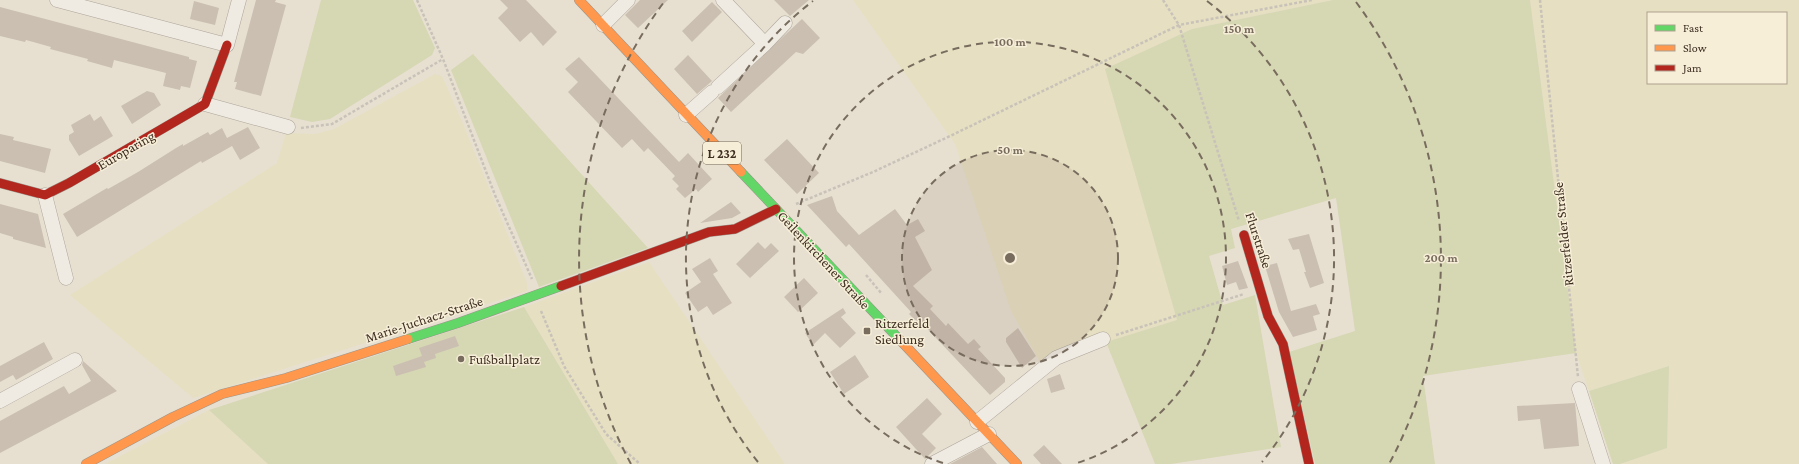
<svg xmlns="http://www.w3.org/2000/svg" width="1799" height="464" viewBox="0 0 1799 464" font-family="'Crimson Pro',serif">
  <rect width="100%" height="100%" fill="#e7e0d1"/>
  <path fill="#e6dfc2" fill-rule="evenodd" d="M853,0H1333L1192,29L1106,69L1177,320L1106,342L1057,361L1046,372L1011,311L955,144Z
    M1530,0H1799V464H1620L1667,448L1669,366L1589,391L1576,353ZM1648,13H1786V83H1648Z
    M435,74L442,76L464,126L527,283V291L193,398L70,295L277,163L286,133L315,134L334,129Z
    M649,262L785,464H618L524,307Z
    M209,410L268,464H105Z"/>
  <path fill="#d6d7b3" d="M321,0H413L435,48L432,55L330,119L312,122L290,117Z
    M1333,0H1530L1576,353L1423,376L1435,464H1315L1289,352L1355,331L1336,198L1231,229L1235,248L1209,256L1223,305L1255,295L1281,447L1171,464H1155L1106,342L1177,320L1105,69L1192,29Z
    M473,54L648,248L539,287L451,70Z
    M524,307L618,464H268L209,410Z
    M1669,366L1667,448L1620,464H1613L1589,391Z"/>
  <path fill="#cbbfb2" d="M256,0H276L275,2L286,5L261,96L235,89L237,82H234Z
    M500,0H526L557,32L543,46L531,32L520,42L498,18L508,8Z
    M640,0H668L638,28L625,15Z
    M774,0H809L790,16Z
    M194,1L219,8L215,25L190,19Z
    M712,2L722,12L692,42L682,31Z
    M0,7L189,57V59L197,61L190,88L181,86L180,90L163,86L166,73L114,60L112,68L87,61L88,59L50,49L51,47L26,40L25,42L0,36Z
    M802,19L820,38L803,54L796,52L731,112L718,98Z
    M688,55L712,81L697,94L674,69Z
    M579,57L679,162L688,153L712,179L698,192L696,189L685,198L676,189L679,186L672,179L675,176L648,148L644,152L632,139L622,148L568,92L578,82L565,69Z
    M147,91L154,93L161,105L132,124L121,106Z
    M90,114L94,121L101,116L113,136L79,156L69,140V135L74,132L71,125Z
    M248,127L260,148L240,160L232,146L202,163L201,161L77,237L63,214L107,188L108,189L138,172L176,148L183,144V146L208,132L210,135L222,128L227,138Z
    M0,134L14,137L13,140L51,149L45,173L0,161Z
    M787,139L819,173L797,194L764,160Z
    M832,196L837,211L859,235L895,209L907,225L918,219L925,231L915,237L932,270L913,286L933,306L930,309L946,326L948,323L968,344L974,339L981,347L978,349L1005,378V382L990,395L919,320L917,322L909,314L911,312L849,244L846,247L807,205Z
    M731,202L741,213L732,218L700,223Z
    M0,204L38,214L46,248L13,239V237L0,233Z
    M1309,234L1324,283L1310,288L1304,272H1306L1299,249L1293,250L1288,239Z
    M758,242L765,249L771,243L779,251L750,278L736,264Z
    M710,258L718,271L713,274L732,303L713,315L707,306L698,312L685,293L701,282L692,269Z
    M1238,261L1248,288L1239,290L1236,282L1227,285L1222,266Z
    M1277,263L1291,311L1316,304L1320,314L1313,316L1317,330L1293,337L1279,312L1265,266Z
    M804,278L818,293L798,312L784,297Z
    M843,308L846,313L841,317L856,333L840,348L825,333L813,345L805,333Z
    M1018,328L1036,356L1022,368L1006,342V338Z
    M455,336L459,346L435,354L436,358L424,362L426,367L396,376L393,366L422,356L419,348Z
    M44,342L53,359L16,380L13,375L0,382V366Z
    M855,355L869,377L844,394L830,372Z
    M83,361L117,391L0,453V421L64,386L69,394L91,381L82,365Z
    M1060,374L1065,389L1051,393L1047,379Z
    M927,398L942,414L922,434L936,448L925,459L896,427Z
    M1575,403L1579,446L1544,449L1540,419L1518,421L1517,406Z
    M1044,445L1062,464H1041L1033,455Z
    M982,447L997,464H950Z"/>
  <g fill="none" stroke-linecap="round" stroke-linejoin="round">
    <defs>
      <path id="street" d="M57,0L227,45L239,0
        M723,0L765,44
        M603,25L628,0
        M718,87L765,44L785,23
        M205,104L288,127
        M686,115L712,92
        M45,195L66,278
        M1579,389L1603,464
        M0,401L75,360
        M977,422L1056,358L1103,339
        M932,464L989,434"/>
      <path id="fast" d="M741,172L899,339
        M408,339L458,323L561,286"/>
      <path id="slow" d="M579,0L741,172
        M899,339L1017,464
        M86,464L173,417L222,394L286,378L408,339"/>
      <path id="jam" d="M0,183L45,195L69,183L205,104L227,45
        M1244,235L1268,316L1283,344L1309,464
        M561,286L709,232L735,229L776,209"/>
    </defs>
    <use href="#street" stroke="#ada599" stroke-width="15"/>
    <use href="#fast" stroke="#9c958a" stroke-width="10"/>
    <use href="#slow" stroke="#9c958a" stroke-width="10"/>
    <use href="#jam" stroke="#9c958a" stroke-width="10"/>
    <path stroke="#c8c2b9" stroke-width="2.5" stroke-dasharray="3 2" stroke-linecap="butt" d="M417,0L443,59L495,195L532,279
      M1163,0L1179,25L1239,221
      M1540,0L1578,377
      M301,128L332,124L443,59
      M796,204L873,172L948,137L1179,25L1312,0
      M866,275L882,294
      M541,311L564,366L606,434L640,464
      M1116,335L1244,294"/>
    <use href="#street" stroke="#efebe3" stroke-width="14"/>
    <use href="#fast" stroke="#63d668" stroke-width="9"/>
    <use href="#slow" stroke="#ff974d" stroke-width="9"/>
    <use href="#jam" stroke="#b3261e" stroke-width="9"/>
  </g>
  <circle cx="1010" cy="258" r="108" fill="#786c5e" fill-opacity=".12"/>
  <g fill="none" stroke="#786c5e" stroke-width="2" stroke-dasharray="7 5">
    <circle cx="1010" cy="258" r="108"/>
    <path d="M943 463A216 216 0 1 1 1077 463"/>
    <path d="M758 462A324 324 0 0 1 813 1M1207 1A324 324 0 0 1 1262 462"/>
    <path d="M631 464A431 431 0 0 1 664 2M1356 2A431 431 0 0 1 1389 464"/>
  </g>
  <g fill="#786c5e" stroke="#f7eed8" stroke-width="1.5">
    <rect x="863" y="327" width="8" height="8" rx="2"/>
    <circle cx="461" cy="359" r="4"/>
  </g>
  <g text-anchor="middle" stroke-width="3" stroke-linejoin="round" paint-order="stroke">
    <rect fill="#f7eed8" stroke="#756857" stroke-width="1" x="703" y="142" width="38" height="22" rx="3"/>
    <g font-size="13" font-weight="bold" fill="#3d2e20">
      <text x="722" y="158">L 232</text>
    </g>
    <g font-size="14" fill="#3d2e20" stroke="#f7eed8">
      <text transform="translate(126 150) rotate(-30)" y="5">Europaring</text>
      <text transform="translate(1563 234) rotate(-96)" y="5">Ritzerfelder Straße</text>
      <text transform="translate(1259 240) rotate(72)" y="5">Flurstraße</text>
      <text transform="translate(824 260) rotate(47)" y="5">Geilenkirchener Straße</text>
      <text transform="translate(424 319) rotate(-18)" y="5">Marie-Juchacz-Straße</text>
    </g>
    <g font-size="14" fill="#3d2e20" stroke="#f7eed8" text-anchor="start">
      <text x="875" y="328">Ritzerfeld<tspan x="875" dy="16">Siedlung</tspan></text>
      <text x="469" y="364">Fußballplatz</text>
    </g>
  </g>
  <circle cx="1010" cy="258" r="6" fill="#786c5e" stroke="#f7eed8" stroke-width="2"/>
  <g font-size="12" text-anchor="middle" font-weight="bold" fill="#786c5e" stroke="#f7eed8" stroke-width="3" stroke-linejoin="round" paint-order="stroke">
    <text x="1239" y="33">150 m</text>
    <text x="1010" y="46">100 m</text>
    <text x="1010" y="154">50 m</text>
    <text x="1441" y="262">200 m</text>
  </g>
  <rect x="1647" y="12" width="140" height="72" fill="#f7eed8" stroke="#ada18e"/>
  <rect x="1655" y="25" width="20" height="6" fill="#63d668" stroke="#ada18e"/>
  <text x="1683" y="32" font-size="12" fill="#3d2e20">Fast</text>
  <rect x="1655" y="45" width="20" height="6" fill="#ff974d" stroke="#ada18e"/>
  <text x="1683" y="52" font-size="12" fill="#3d2e20">Slow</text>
  <rect x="1655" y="65" width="20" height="6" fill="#b3261e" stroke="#ada18e"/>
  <text x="1683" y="72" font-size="12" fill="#3d2e20">Jam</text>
</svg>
